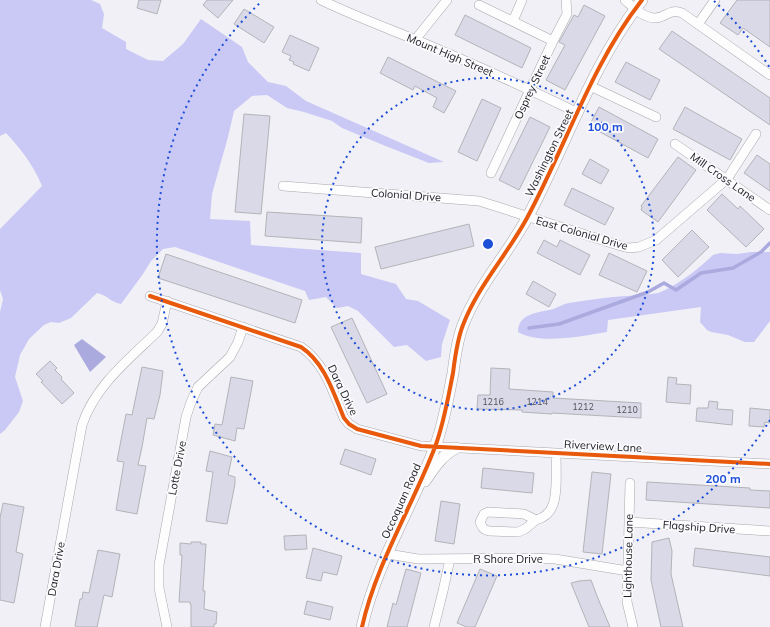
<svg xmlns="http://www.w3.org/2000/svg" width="770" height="627" viewBox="0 0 770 627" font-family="Mulish,sans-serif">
  <rect width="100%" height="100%" fill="#f0f0f6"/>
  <path fill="#cac9f5" d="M0,0H91L100,4L104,14L102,28L126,42V49L148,60L163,61L183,44L201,19L242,47L248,62L268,82L286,86L306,101L444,162L429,163L388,147L342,128L332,121L304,112L287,108L267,95L252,96L234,111L228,137L212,194L210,219L250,221L251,245L361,253V274L396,284L406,299L418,301L450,320L442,344L441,357L426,361L407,345L394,347L358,311L348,306L337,308L326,297L309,300L305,291L175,247L163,249L151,261L143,274L121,304C110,302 109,296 97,293L71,318L59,323L51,322L44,325L29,339L20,355L15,377L23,401L19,412L5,430L0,434V312L3,299L0,290V229L42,186C34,166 21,149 6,133L0,136Z
    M751,252H770V321L754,342H745L728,335L711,332L707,330L700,322L701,307L608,320L607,332C583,336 540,345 518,332C518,314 536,313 549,310C556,309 562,304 569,303C589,300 608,297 627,296C638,295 647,295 658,293C675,287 700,268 713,255L720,253L737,254Z"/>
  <path fill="#abaadf" d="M82,339L106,357L90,372L74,345Z"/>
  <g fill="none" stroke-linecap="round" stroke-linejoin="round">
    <path stroke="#abaadf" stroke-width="3.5" d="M529,328L559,324L648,292L664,283L676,290L701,273L733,268L761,252L770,243"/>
  </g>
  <path fill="#d9d9e8" stroke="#b3b3b8" d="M139,0H161L157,14L137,8Z
    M207,0H233L218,18L203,5Z
    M737,0H770V47L743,28L738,35L720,23Z
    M584,5L605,16L565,90L546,80L565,45L559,42L574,15L578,17Z
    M244,9L274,27L264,43L234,24Z
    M465,15L531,48L522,68L455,35Z
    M672,31L770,98V125L659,49Z
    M290,35L319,48L309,71L293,64L294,62L289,60L291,56L282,52Z
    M388,57L456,91L444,113L433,107L437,98L415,86L413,90L380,73Z
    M626,62L660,80L650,100L615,82Z
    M482,99L501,108L477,161L458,152Z
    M599,107L658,139L648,158L589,126Z
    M685,107L742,139L730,160L673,129Z
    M244,114L270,116L261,214L235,212Z
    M530,117L550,127L519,190L499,180Z
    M757,155L770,164V191L744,173Z
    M678,157L696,170L658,222L641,210L642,207L641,206Z
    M590,159L609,170L601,184L582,174Z
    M572,188L614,208L605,225L564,205Z
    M722,194L738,209L740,206L764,229L746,247L707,210Z
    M267,212L362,218L361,243L265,236Z
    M469,224L474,246L381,269L375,247Z
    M692,230L709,247L678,277L662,260Z
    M544,240L557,247L560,240L590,255L580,275L537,253Z
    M609,253L647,271L637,292L599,275Z
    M166,254L302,300L295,323L158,278Z
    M533,281L556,294L549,307L526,294Z
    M352,318L387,394L367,403L331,327Z
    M50,361L57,368L55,370L62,377L61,379L74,393L62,404L41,382L43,381L36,374Z
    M142,367L163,371L160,395L154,419L147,418L142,447L138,465L146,466L137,514L116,510L124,462L117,461L126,414L132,415Z
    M491,368L510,369L509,389L553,392V398L641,403V418L552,413V414L522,412V410L477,409L478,395H490Z
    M231,377L253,381L244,429L237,428L235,441L213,435L215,424L222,425Z
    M668,377L677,378L676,384L691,385L690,404L666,402Z
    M709,401L718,402L717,409L733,410L732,425L696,421L697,408H708Z
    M750,408L770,410V423L765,422L764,427L749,426Z
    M345,449L376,459L371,475L340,464Z
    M210,451L232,457L228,475L235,477V484L227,524L206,521L213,472L206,471Z
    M483,468L534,473L532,493L481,488Z
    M592,472L611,474L602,554L583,552Z
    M647,482L750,488V490L770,491V508L646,500Z
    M441,501L460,504L454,544L435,541Z
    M3,503L24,507L16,552L23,554L14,603L0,600V518Z
    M306,535L307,549L285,550L284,536Z
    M669,538L672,551L671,574L683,627H661L651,580L652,542Z
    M191,542H201V544H206L203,591H205L204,609L217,612L216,624H214V627H191V604H190V602H179L182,555H180V543L191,544Z
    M313,548L342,556L337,575L323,572L321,581L306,578Z
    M695,548L770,557V576L693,566Z
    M98,550L120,554L112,597L104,595L97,627H77L75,626L80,599H82L83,592L89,593Z
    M406,569L421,573L407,627H387L393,603L396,605Z
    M480,569L497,576L475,627H467L457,623Z
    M591,580L597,596L610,627H589L571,583L579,581Z
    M307,601L333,607L330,620L304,614Z"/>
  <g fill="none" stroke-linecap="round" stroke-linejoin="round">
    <defs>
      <path id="minor" d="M321,0C352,15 384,27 416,40C471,63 525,87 578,113
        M625,0C633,7 643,18 655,18C666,18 669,8 682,13L770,75
        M479,5L553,41
        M513,21L522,0
        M698,24L715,0
        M415,40L447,0
        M590,86L656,117
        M675,144L770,210
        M491,173L553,41L567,14L566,0
        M283,186L479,201L621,246L629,248L639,247L656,240L727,179L756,134
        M150,296L301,347C325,363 333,392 344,418L349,424L357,429L421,446L770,464
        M630,483L627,602L633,627
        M488,512L524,514L536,520L525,529L518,532L489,531C484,530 482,528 480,522L484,514Z
        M536,520C543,518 549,514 552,507C558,496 556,466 556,453
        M629,522L770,531
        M388,554L418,559L532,558L555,559L628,571
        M45,627L82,425C95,386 128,360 157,332L162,324L167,301
        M167,627L159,588V565L186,417L191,402L198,387L230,357L238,342L243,327
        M434,627L443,591L450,559"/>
      <path id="tertiary" d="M425,481C434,468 442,455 456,448
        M362,627C376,564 412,507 435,447C444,423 448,398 453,373C455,357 457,340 463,325C478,286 507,255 527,218C566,146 591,65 642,0"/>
    </defs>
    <use href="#minor" stroke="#a8a8ad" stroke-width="10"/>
    <use href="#tertiary" stroke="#a8a8ad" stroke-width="12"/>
    <use href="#minor" stroke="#fdfdfe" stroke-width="9"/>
    <use href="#tertiary" stroke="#fdfdfe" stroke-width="11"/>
    <defs>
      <path id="cycleway" d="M150,296L301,347C325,363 333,392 344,418L349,424L357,429L421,446L770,464
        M362,627C376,564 412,507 435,447C444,423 448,398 453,373C455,357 457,340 463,325C478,286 507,255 527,218C566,146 591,65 642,0"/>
    </defs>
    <use href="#cycleway" stroke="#fbfbfe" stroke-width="6"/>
    <use href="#cycleway" stroke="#e8590c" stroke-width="4"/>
  </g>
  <g fill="none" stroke="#1d4ed8" stroke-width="2" stroke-dasharray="2 4">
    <circle cx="488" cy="244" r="166"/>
    <path d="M770 420A332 332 0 1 1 262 1M714 1A332 332 0 0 1 770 68"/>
  </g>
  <g text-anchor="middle" stroke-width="3.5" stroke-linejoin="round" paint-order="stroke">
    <g font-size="9" fill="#515258">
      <text x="493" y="405">1216</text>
      <text x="537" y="405">1214</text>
      <text x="583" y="410">1212</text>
      <text x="627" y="413">1210</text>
    </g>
    <g font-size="11" fill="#212226" stroke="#fbfbfe">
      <text transform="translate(450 55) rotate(23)" y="4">Mount High Street</text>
      <text transform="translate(532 87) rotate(-65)" y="4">Osprey Street</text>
      <text transform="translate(549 153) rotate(-64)" y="4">Washington Street</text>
      <text transform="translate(723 177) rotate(35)" y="4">Mill Cross Lane</text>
      <text transform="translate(406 195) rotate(4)" y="4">Colonial Drive</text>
      <text transform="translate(582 233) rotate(16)" y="4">East Colonial Drive</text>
      <text transform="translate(343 390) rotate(64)" y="4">Dara Drive</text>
      <text transform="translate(603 446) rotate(3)" y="4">Riverview Lane</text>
      <text transform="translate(177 468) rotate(-79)" y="4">Lotte Drive</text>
      <text transform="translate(401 501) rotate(-66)" y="4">Occoquan Road</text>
      <text transform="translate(699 527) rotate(4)" y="4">Flagship Drive</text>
      <text transform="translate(628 556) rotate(-89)" y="4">Lighthouse Lane</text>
      <text x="508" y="563">R Shore Drive</text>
      <text transform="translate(56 569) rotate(-80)" y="4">Dara Drive</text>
    </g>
  </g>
  <circle cx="488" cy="244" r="6" fill="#1d4ed8" stroke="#fbfbfe" stroke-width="2"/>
  <g font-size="12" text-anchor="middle" font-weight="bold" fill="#1d4ed8" stroke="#fbfbfe" stroke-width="3.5" stroke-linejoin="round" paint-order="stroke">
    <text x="605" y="131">100 m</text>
    <text x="723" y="483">200 m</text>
  </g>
</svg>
